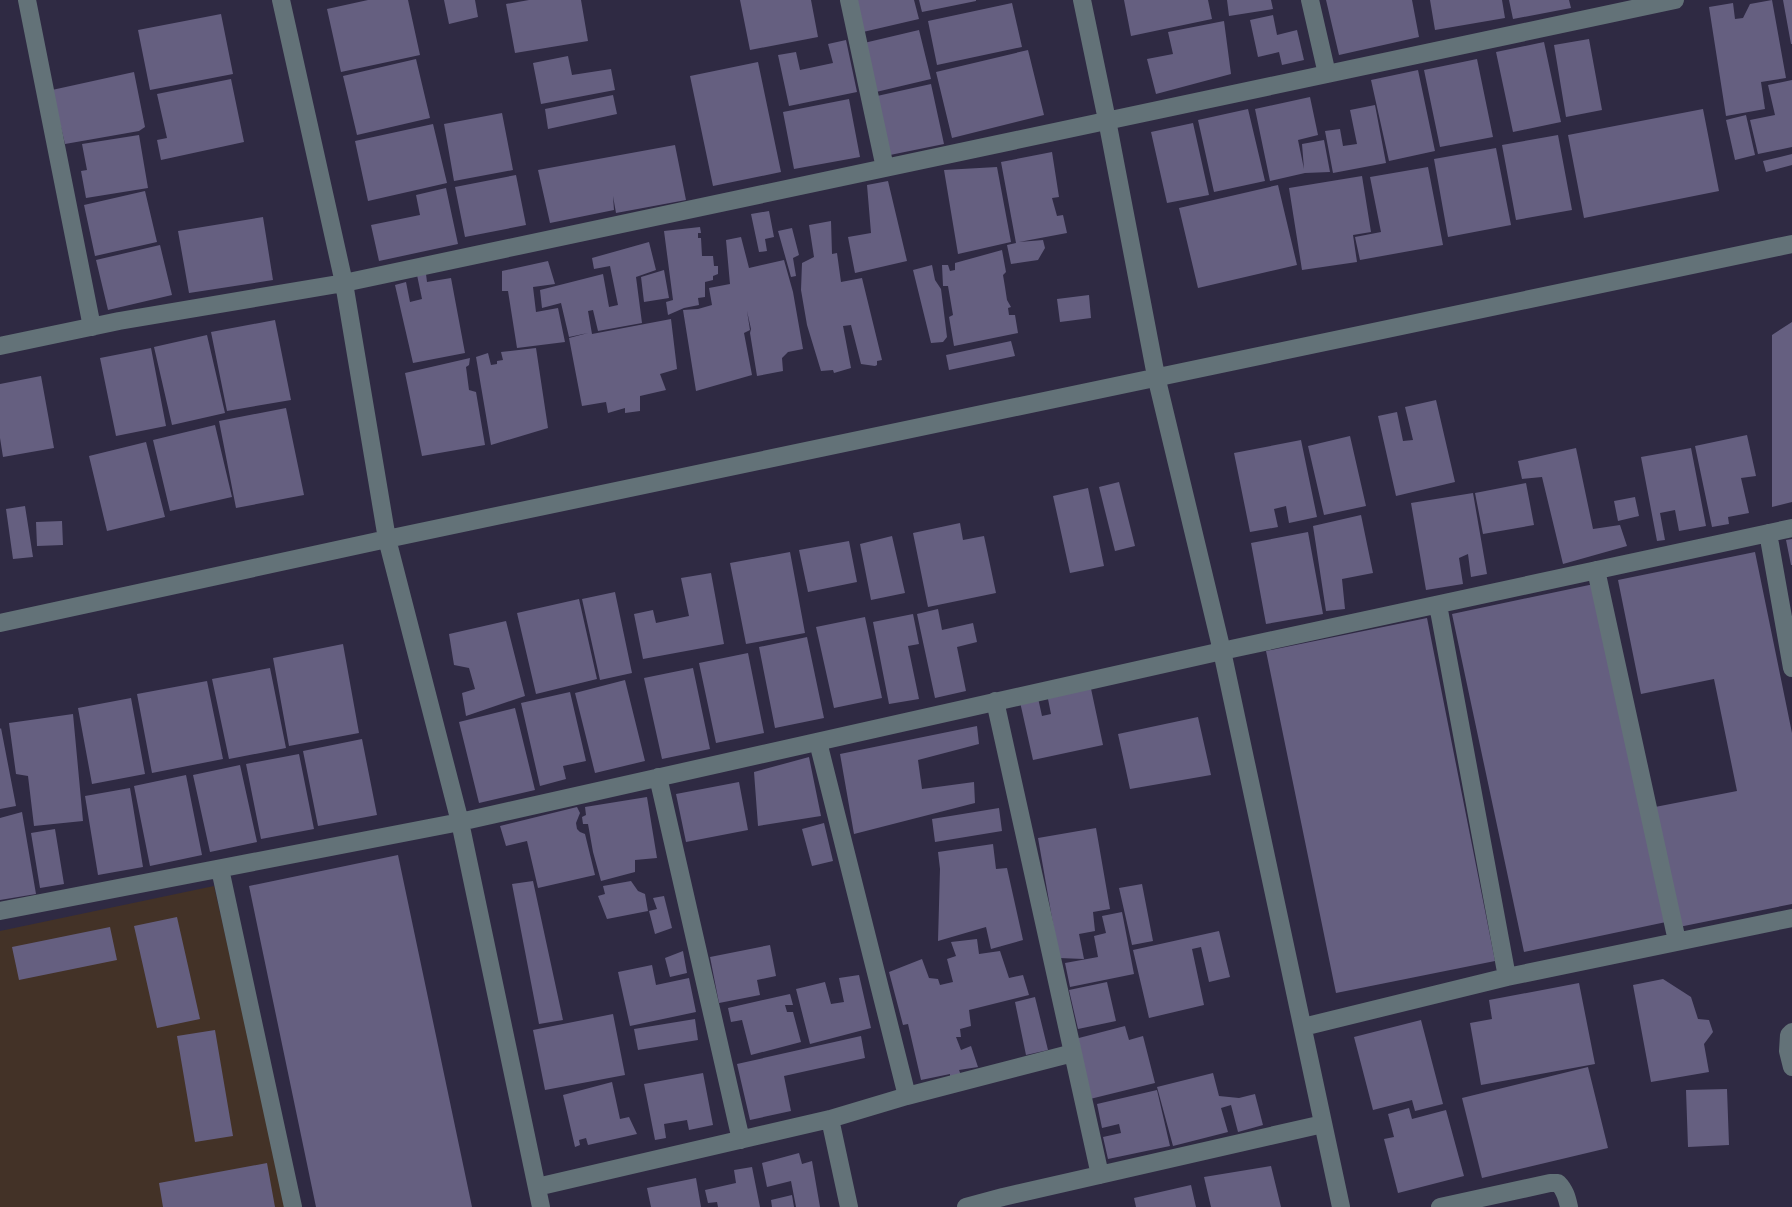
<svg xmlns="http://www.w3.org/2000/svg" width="1792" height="1207" viewBox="0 0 1792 1207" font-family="Roboto,sans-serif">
  <rect width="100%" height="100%" fill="#2f2a43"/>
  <path fill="#433227" d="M214,886L287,1207H0V931Z"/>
  <path fill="#655f80" d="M368,0H408L420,55L341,72L327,9Z
    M444,0H475L478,17L449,24Z
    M529,0H581L588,41L515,53L506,4Z
    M740,0H811L818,37L750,50Z
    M856,0H914L919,19L863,32Z
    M919,0H976V1L922,12Z
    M1124,0H1208L1212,19L1131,36Z
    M1227,0H1271L1273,9L1229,16Z
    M1326,0H1412L1419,37L1339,55Z
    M1430,0H1502L1505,18L1435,30Z
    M1509,0H1569L1571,8L1513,19Z
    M1772,0L1786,78L1761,82L1765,109L1726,116L1709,7L1733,3L1735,19L1743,18L1750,4Z
    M1783,0H1792V44H1791Z
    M1012,3L1022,47L937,65L928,21Z
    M221,14L233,74L150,90L138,30Z
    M1273,15L1277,35L1297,30L1304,60L1282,65L1279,52L1258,57L1250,20Z
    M1224,21L1231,74L1156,94L1147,59L1173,54L1168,32Z
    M919,30L931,79L876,92L864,43Z
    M1589,39L1602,110L1566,117L1554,45Z
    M846,40L857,92L789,106L778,55L796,52L800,70L833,63L828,44Z
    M1544,42L1561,122L1513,132L1496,52Z
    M1028,50L1044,115L952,138L936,72Z
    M568,56L572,75L611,69L615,90L541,104L533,63Z
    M416,59L430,118L357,135L343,76Z
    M1477,59L1493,137L1440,147L1424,70Z
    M758,62L781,172L713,186L690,76Z
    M1418,70L1435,151L1389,161L1371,80Z
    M134,72L145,127L139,131L65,144L52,90Z
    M231,79L244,142L161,160L157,140L167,138L157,94Z
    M1792,80V147L1758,154L1750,120L1775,115L1768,85Z
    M931,84L944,144L890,155L877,96Z
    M613,95L617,114L548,129L545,109Z
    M1310,97L1318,135L1298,140L1304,169L1302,144L1324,140L1330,172L1305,173L1270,181L1255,109Z
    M849,99L860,157L794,169L783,112Z
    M1375,105L1386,163L1333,173L1325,131L1340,129L1343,146L1357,144L1350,110Z
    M1248,109L1265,181L1214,192L1198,120Z
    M1703,109L1719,191L1584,218L1568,135Z
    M502,113L513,170L454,181L444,124Z
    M1746,115L1755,155L1735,160L1726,120Z
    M1193,123L1209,195L1167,203L1151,132Z
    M433,124L447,183L368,201L355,141Z
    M139,135L148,188L86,198L81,171L87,170L82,144Z
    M1558,135L1572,210L1516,220L1502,145Z
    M675,145L686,200L616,213L613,196L614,210L550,223L538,170Z
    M1496,148L1511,225L1448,237L1434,159Z
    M1052,152L1059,197L1052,198L1057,216L1063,215L1067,233L1019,242L1043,240L1045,248L1038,260L1011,264L1007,245L1016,243L1001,162Z
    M1792,154V165L1766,172L1763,161Z
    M997,167L1011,242L958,254L944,170Z
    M1428,167L1443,245L1360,260L1355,237L1381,232L1370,177Z
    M516,175L526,225L465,237L455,187Z
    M1362,176L1371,232L1353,235L1357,262L1302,270L1289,188Z
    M888,181L907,261L855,273L848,237L871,233L867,185Z
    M1278,185L1297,265L1198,288L1179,208Z
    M446,188L458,244L379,261L371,225L420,215L416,195Z
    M145,191L157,242L95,256L84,205Z
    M769,211L774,237L765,239L767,251L759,252L751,214Z
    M263,217L273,280L189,293L178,231Z
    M831,221L832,254L837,253L841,282L862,278L882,360L877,361V365L875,366L861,364L851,325L843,326L851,368L834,373L833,370L821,371L807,325L801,290L802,263L814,257L809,225Z
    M700,227L701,233H698V238H701L702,256H713L714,266H718V274L713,276V280L705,282V297L698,298L699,305L684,308L668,315L666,302L673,300L664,231Z
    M792,228L799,255L793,258L796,276L791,277L778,231Z
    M741,237L749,268L784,260L793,292L803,349L788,352L782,358L783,371L757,376L750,333L751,329L747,311L750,330L744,333L752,375L696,391L683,310L698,309L712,305L709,288L730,284L726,240Z
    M649,242L656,270L636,277L642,323L598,331L593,310L588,311L592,334L671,319L677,369L660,374L666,390L640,396V411L625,413V408L608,413L606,402L582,406L569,338L588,333L569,337L561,303L542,308L540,290L603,274L609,307L618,305L610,266L594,269L592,258Z
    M160,245L172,295L108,310L96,260Z
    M1002,250L1006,272L1003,275L1005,287L1007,300L1011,307L1008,308L1009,315H1015L1018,333L954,346L949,317L953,315L948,286H943L942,265H948L950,271L955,270V263Z
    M548,261L555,284L533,287L536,312L558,308L565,342L517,348L508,291H502V271Z
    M932,265L935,280L941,289L947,337L943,342L931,343L913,270Z
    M664,270L669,298L644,302L641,277Z
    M426,274L427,282L451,278L465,353L413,363L395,285L406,282L410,302L422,299L417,275Z
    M1089,295L1091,318L1060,322L1057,299Z
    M275,320L291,400L227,411L211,332Z
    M1792,322V502L1772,507V335Z
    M207,335L225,413L172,425L154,347Z
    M1011,341L1015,356L949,370L946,355Z
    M151,348L166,426L116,436L100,358Z
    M536,348L548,428L491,445L476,357L488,353L491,365L497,364V361L503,360L501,352Z
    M470,358L469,365L466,367L469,390L476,392L485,445L422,456L405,373Z
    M41,376L54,448L3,457L0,438V384Z
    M1436,400L1455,482L1396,496L1378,416L1397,412L1403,441L1413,440L1405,407Z
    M286,408L304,495L236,508L219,421Z
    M215,425L232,497L170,511L153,440Z
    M1747,435L1756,476L1741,478L1749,513L1728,517L1729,524L1712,527L1695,446Z
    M1350,436L1366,506L1324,515L1308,446Z
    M1301,440L1317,517L1289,523L1286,506L1274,509L1278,527L1250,532L1234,453Z
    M146,442L165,517L107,531L89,456Z
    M1576,448L1593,529L1620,525L1627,546L1563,564L1542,477L1522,479L1518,461Z
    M1691,448L1706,526L1679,531L1675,510L1660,513L1665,540L1657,541L1641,457Z
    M1119,482L1135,546L1115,551L1099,487Z
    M1526,483L1534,525L1483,534L1475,493Z
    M1088,488L1104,566L1070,573L1053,496Z
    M1473,493L1487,574L1471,577L1468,554L1459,558L1463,584L1426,590L1411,503Z
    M1635,497L1639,516L1618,521L1614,501Z
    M25,506L33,557L13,559L6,509Z
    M1361,515L1373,573L1342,579L1345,609L1326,611L1313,526Z
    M62,521L63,545L37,546L36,522Z
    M960,523L963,540L984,536L996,593L928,607L913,533Z
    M1308,532L1323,614L1266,624L1251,543Z
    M892,536L905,593L871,600L860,544Z
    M1792,539V565H1791L1786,540Z
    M849,541L857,582L808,592L799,550Z
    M790,552L805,633L746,644L730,563Z
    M1755,552L1792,733V904L1679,927L1655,807L1737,791L1714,679L1641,694L1618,580Z
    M711,573L724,644L643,659L634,614L653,610L656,623L689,616L681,578Z
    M1594,584L1666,922L1524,952L1452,614Z
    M615,592L632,673L600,680L582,599Z
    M579,599L597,679L536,694L517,613Z
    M938,609L942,630L973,623L977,642L957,647L966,691L935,698L917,614Z
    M913,614L919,644L908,646L919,699L889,704L873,622Z
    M865,617L882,698L834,708L816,627Z
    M1427,618L1495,961L1336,993L1266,651Z
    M506,621L525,696L466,716L462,693L475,689L469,668L454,665L449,634Z
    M807,637L824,718L775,728L759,647Z
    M343,644L359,733L289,746L273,658Z
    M748,653L764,733L716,743L699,663Z
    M270,668L286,748L229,759L212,679Z
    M693,668L710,749L662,759L644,678Z
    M625,680L645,761L595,773L575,693Z
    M207,681L223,759L152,773L137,694Z
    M1090,684L1103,745L1033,760L1020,702L1038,698L1042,716L1051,714L1047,694Z
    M570,692L586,761L563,766L566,779L540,786L521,703Z
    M131,698L145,774L92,784L78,708Z
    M515,708L535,790L479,803L459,722Z
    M73,714L83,821L34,826L28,776L16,774L9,723Z
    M1198,717L1211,775L1130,789L1118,734Z
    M977,726L979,744L918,760L922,789L974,782L975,803L854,834L840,754Z
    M1,728L16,806L0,809V729Z
    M362,739L377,815L318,826L303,751Z
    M299,754L314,829L261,839L246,764Z
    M809,757L821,816L758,826L754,772Z
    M240,765L257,842L210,852L193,775Z
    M186,775L202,855L150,866L134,786Z
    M739,782L748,830L686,842L676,794Z
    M130,788L143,867L98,875L85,796Z
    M647,797L657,858L635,860V872L601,881L593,852L588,824H583L582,817L586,815L585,807Z
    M577,807L580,813L576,823L577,829L580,832L585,834L595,875L538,888L527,841L506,846L500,826Z
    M999,808L1002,831L935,842L932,819Z
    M22,812L36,894L0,900V818Z
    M824,823L833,861L812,866L802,829Z
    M1096,828L1110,909L1093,912L1095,931L1079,934L1084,959L1059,958L1038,838Z
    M55,829L64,884L40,888L31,833Z
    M993,844L996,869L1007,868L1023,940L991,949L986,927L938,941L940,869L938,852Z
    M398,855L472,1207H316L249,886Z
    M533,881L563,1020L539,1024L512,884Z
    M631,881L638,891L645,894L648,911L607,919L598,896L605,894L603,886Z
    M1142,884L1153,941L1132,945L1119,888Z
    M664,896L672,928L655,934L649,911L657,909L653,898Z
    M1122,912L1134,974L1070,987L1065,963L1098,957L1094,936L1106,933L1102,916Z
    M177,917L200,1019L157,1028L134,926Z
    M110,927L117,960L19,980L12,947Z
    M1219,931L1230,977L1209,982L1201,947L1192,949L1204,1005L1149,1018L1133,950Z
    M977,939L979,954L1000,951L1009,978L1023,975L1029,995L969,1010L971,1026L960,1029L961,1037H956L961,1050L971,1046L978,1067L959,1070L962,1078L950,1082V1074L921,1080L908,1024L903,1025L889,972L922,959L929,978L938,979L940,985L953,982L947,959L956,956L951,942Z
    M770,945L776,976L757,980L760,995L719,1003L710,957Z
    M683,951L687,973L670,977L665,958Z
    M652,965L656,985L689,978L696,1012L630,1026L618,972Z
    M859,975L871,1028L810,1044L796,989L825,982L831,1004L844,1002L839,978Z
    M1663,979L1691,997L1698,1019L1709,1020L1713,1032L1704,1044L1709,1072L1651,1082L1633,985Z
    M1107,982L1116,1021L1078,1029L1069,990Z
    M1579,983L1595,1064L1481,1085L1470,1023L1492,1019L1489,1000Z
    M790,994L793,1005H785L787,1012H793L801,1042L751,1055L742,1020L731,1022L728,1008Z
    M1035,997L1048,1050L1026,1055L1015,1002Z
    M613,1014L625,1075L545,1090L533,1030Z
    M695,1019L698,1040L638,1050L634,1029Z
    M1421,1020L1443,1104L1415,1111L1412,1100L1373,1110L1354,1037Z
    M1125,1026L1129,1040L1143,1036L1155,1083L1090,1099L1075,1039Z
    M215,1030L233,1136L195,1142L177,1036Z
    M861,1036L865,1058L784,1076L791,1111L750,1120L737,1064Z
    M1588,1067L1608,1148L1482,1178L1462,1098Z
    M703,1073L713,1125L689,1130L687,1120L664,1124L666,1138L655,1140L644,1084Z
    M1213,1073L1219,1096L1239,1098L1255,1094L1263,1125L1238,1132L1231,1105L1221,1108L1228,1132L1173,1146L1157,1087Z
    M612,1082L620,1119L629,1117L637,1134L588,1145L586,1138L579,1140L580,1145L575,1147L563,1095Z
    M1727,1089L1729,1145L1688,1147L1686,1090Z
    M1157,1090L1170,1146L1108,1159L1103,1137L1121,1133L1119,1124L1102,1128L1097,1104Z
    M1409,1108L1412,1119L1446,1110L1464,1176L1398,1193L1384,1139L1394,1137L1388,1114Z
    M799,1153L802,1164L812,1161L820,1207H796L791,1181L767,1187L762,1163Z
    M267,1163L275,1207H163L159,1183Z
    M1271,1166L1281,1207H1211L1204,1177Z
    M752,1167L760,1207H718L717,1202L708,1203L705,1190L736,1183L734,1170Z
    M696,1178L701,1207H651L647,1188Z
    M1191,1185L1196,1207H1136L1134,1198Z
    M792,1195L794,1207H772L771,1200Z"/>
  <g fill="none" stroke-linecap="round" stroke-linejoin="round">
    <path stroke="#637278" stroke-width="18" d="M27,0L92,327
      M281,0L344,283L387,539L460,822L541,1207
      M849,0L885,168
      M1082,0L1107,120L1156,376L1222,651L1341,1207
      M1310,0L1327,74
      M0,346L119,321L344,283L1675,0
      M1768,533L1792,668
      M1596,570L1677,941
      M1438,605L1507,977
      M0,623L387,539L1792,244
      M995,701L1100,1175
      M818,742L907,1096
      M658,777L741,1140
      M220,869L293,1207
      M0,911L460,822L1222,651L1792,528
      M1303,1027L1507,977L1792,918
      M1792,1032L1789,1035L1788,1051L1792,1067
      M830,1119L849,1207
      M537,1187L830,1119L907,1096L1073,1053
      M966,1207L1003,1197L1323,1124
      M1440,1207L1550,1183H1558C1565,1190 1567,1198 1569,1207"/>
  </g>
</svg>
